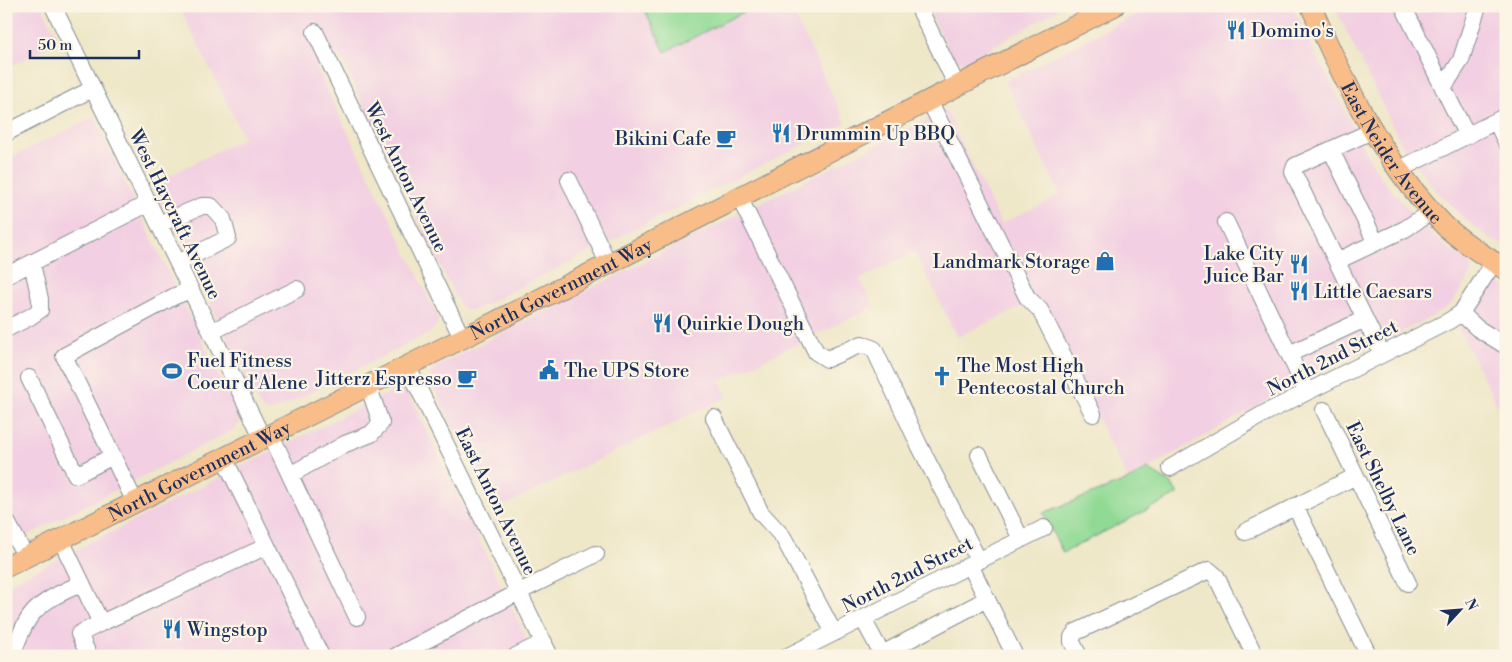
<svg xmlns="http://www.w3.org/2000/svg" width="1512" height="662" viewBox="0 0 1512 662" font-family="'Libre Bodoni',serif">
  <rect width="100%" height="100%" fill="#fcf5e5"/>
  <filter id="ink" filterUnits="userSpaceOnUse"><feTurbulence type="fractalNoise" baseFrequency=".02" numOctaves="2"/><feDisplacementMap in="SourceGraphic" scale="10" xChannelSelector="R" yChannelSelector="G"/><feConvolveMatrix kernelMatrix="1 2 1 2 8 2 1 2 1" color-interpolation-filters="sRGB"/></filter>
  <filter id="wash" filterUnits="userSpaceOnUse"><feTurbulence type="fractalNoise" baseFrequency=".0096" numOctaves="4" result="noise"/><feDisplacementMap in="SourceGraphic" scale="20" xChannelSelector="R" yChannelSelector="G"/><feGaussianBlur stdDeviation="1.12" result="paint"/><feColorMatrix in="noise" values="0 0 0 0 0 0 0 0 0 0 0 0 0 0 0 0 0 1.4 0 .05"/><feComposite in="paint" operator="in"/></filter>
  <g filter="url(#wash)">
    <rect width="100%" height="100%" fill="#eee7c8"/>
    <path fill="#f2cfe2" d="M6,6H42L59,41L6,69Z
      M179,6H643L665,52L755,6H790L846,123L476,309L469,310L461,306L456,298L339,54L316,67L438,317V322L430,333L277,409L267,412L262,409L259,405L153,184L244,138Z
      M927,6H1064L974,58L965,62L958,61L952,57Z
      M1152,6H1292L1365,151L1383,181L1426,229L1448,247L1471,264L1472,273L1452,303L1435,315L1260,404L1128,480L1038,299L957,337L915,252L860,279L874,307L720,381L727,397L495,510L432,384L430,376L432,370L439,365L946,110L1001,224L1060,195L1005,81Z
      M1334,6H1506V248L1485,235L1462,217L1434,188L1405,151Z
      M94,117L168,272L238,413L240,421L235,429L6,546V160Z
      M1499,284L1506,287V422L1458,328L1465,323L1491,287Z
      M398,388L404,389L409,394L535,656H6V585Z"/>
    <path fill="#91da95" stroke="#56847a" d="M643,6H755L665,52Z
      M1148,469L1172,484L1178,494L1063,553L1043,513L1128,480Z"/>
  </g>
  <g filter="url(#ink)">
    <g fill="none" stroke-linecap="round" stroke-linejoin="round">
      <defs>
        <path id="minor" d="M53,6L263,439
          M918,6L957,86
          M1403,6L1467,136
          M315,32L462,338
          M1443,88L1461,60L1478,6
          M929,100L1027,297L1040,310L1093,414
          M1496,121L1506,142
          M1372,131L1295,166L1293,172L1382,354
          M6,133L92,89
          M1331,150L1376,243
          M1398,170L1506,116
          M569,180L608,263
          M739,197L816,352L827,359L862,344L874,349L919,445L979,561
          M1226,222L1307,392
          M159,224L202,206H211L223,219L228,238L178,263
          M1337,261L1405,229L1432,211
          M6,276L149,203
          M1461,313L1477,328L1506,346
          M6,329L30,317L40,310V299L32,264
          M211,332L297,289
          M1289,354L1365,319
          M407,365L550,656
          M29,378L76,475L113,456
          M1324,410L1408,583
          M714,418L761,513L783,537L834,633
          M271,435L357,617
          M979,455L1021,539
          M224,458L321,656
          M1170,468L1265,413L1449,321L1461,313L1494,262
          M290,475L345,444L371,434L381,423L368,385
          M135,502L64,356L175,296L191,290
          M1295,506L1369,656
          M6,520L26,557
          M1245,532L1356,476
          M61,540L101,623L79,634L89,656
          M970,565L1015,656
          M863,619L883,656
          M101,623L267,546
          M882,654L987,599
          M12,656C16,645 20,633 26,623C37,602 61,593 82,583
          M396,656L519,592L596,554
          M516,656L544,642
          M788,656L1044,528
          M1079,656L1072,642V637L1076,632L1209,570L1216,576L1255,656"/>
        <g id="major">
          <path id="s1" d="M1311,6C1345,85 1384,163 1444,225C1460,241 1487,257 1506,270"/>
          <path id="s2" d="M6,567L485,327L1114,6"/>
        </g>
      </defs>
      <use href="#minor" stroke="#848b93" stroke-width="18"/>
      <use href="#major" stroke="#848b93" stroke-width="22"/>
      <use href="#minor" stroke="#fff" stroke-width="16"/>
      <use href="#major" stroke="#f8bd89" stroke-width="20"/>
    </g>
  </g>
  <defs>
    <symbol id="restaurant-bare" viewBox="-9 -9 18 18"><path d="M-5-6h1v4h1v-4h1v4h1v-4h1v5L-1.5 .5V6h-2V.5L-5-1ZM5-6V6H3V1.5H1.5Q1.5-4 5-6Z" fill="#1f6fb2" stroke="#fcf5e5" stroke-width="2.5" paint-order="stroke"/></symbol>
    <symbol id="cafe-bare" viewBox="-9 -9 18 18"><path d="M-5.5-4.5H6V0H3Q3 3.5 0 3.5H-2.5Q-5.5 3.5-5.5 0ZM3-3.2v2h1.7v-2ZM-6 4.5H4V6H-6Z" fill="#1f6fb2" stroke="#fcf5e5" stroke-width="2.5" paint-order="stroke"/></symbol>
    <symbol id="shop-bare" viewBox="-9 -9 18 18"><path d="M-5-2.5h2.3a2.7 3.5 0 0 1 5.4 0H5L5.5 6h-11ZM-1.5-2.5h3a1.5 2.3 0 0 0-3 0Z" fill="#1f6fb2" stroke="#fcf5e5" stroke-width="2.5" paint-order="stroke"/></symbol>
    <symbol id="civic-bare" viewBox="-9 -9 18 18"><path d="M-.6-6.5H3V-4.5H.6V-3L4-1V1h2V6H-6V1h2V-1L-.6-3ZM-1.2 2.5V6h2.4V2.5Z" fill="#1f6fb2" stroke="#fcf5e5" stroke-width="2.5" paint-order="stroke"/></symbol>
    <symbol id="stadium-bare" viewBox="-9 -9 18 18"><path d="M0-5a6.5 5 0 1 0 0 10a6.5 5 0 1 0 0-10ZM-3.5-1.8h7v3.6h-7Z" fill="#1f6fb2" stroke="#fcf5e5" stroke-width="2.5" paint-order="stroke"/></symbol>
    <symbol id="church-bare" viewBox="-9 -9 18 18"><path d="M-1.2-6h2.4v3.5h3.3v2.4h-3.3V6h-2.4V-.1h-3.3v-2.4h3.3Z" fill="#1f6fb2" stroke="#fcf5e5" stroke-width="2.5" paint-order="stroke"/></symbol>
  </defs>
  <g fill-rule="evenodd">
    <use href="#restaurant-bare" x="1222" y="16" width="28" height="28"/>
    <use href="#restaurant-bare" x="767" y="119" width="28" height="28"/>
    <use href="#cafe-bare" x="712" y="124" width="28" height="28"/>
    <use href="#shop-bare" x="1091" y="247" width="28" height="28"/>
    <use href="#restaurant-bare" x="1285" y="250" width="28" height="28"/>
    <use href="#restaurant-bare" x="1285" y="277" width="28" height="28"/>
    <use href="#restaurant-bare" x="648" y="309" width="28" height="28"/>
    <use href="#civic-bare" x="535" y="356" width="28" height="28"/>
    <use href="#stadium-bare" x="158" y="357" width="28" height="28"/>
    <use href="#church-bare" x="928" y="362" width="28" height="28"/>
    <use href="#cafe-bare" x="453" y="364" width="28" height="28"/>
    <use href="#restaurant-bare" x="158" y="615" width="28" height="28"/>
  </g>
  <g text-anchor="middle" stroke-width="4.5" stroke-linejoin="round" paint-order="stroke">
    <g font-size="19" fill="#1b2f5e" stroke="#fcf5e5" text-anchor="start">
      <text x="1251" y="37">Domino's</text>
      <text x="796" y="140">Drummin Up BBQ</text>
      <text x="711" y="145" text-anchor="end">Bikini Cafe</text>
      <text x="1284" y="260" text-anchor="end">Lake City<tspan x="1284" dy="22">Juice Bar</tspan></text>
      <text x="1090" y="268" text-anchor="end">Landmark Storage</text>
      <text x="1314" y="298">Little Caesars</text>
      <text x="677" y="330">Quirkie Dough</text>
      <text x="187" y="367">Fuel Fitness<tspan x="187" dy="22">Coeur d'Alene</tspan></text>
      <text x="957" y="372">The Most High<tspan x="957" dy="22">Pentecostal Church</tspan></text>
      <text x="564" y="377">The UPS Store</text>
      <text x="452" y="385" text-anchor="end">Jitterz Espresso</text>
      <text x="187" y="636">Wingstop</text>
    </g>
    <g font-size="19" fill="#1b2f5e" stroke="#fcf5e5">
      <text dy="7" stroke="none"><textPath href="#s1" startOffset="168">East Neider Avenue</textPath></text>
      <text transform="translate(407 177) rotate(64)" y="7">West Anton Avenue</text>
      <text transform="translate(176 214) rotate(64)" y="7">West Haycraft Avenue</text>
      <text dy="7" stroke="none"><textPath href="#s2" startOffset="621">North Government Way</textPath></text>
      <text transform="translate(1332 357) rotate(-27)" y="7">North 2nd Street</text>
      <text dy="7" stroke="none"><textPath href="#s2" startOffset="216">North Government Way</textPath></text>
      <text transform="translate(1384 488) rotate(64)" y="7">East Shelby Lane</text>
      <text transform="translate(497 501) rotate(64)" y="7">East Anton Avenue</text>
      <text transform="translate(907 574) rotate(-27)" y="7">North 2nd Street</text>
    </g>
  </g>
  <rect width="1512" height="662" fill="none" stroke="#fcf5e5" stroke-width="25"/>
  <g transform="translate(1460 610) rotate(64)" stroke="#fcf5e5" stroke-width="4" paint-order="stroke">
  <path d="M0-4L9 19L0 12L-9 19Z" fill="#1b2f5e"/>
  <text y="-8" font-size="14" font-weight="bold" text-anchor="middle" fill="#1b2f5e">N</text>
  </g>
  <path d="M30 50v8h109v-8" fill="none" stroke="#1b2f5e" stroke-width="2.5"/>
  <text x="38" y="50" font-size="15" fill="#1b2f5e" stroke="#fcf5e5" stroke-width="4" paint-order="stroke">50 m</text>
</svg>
